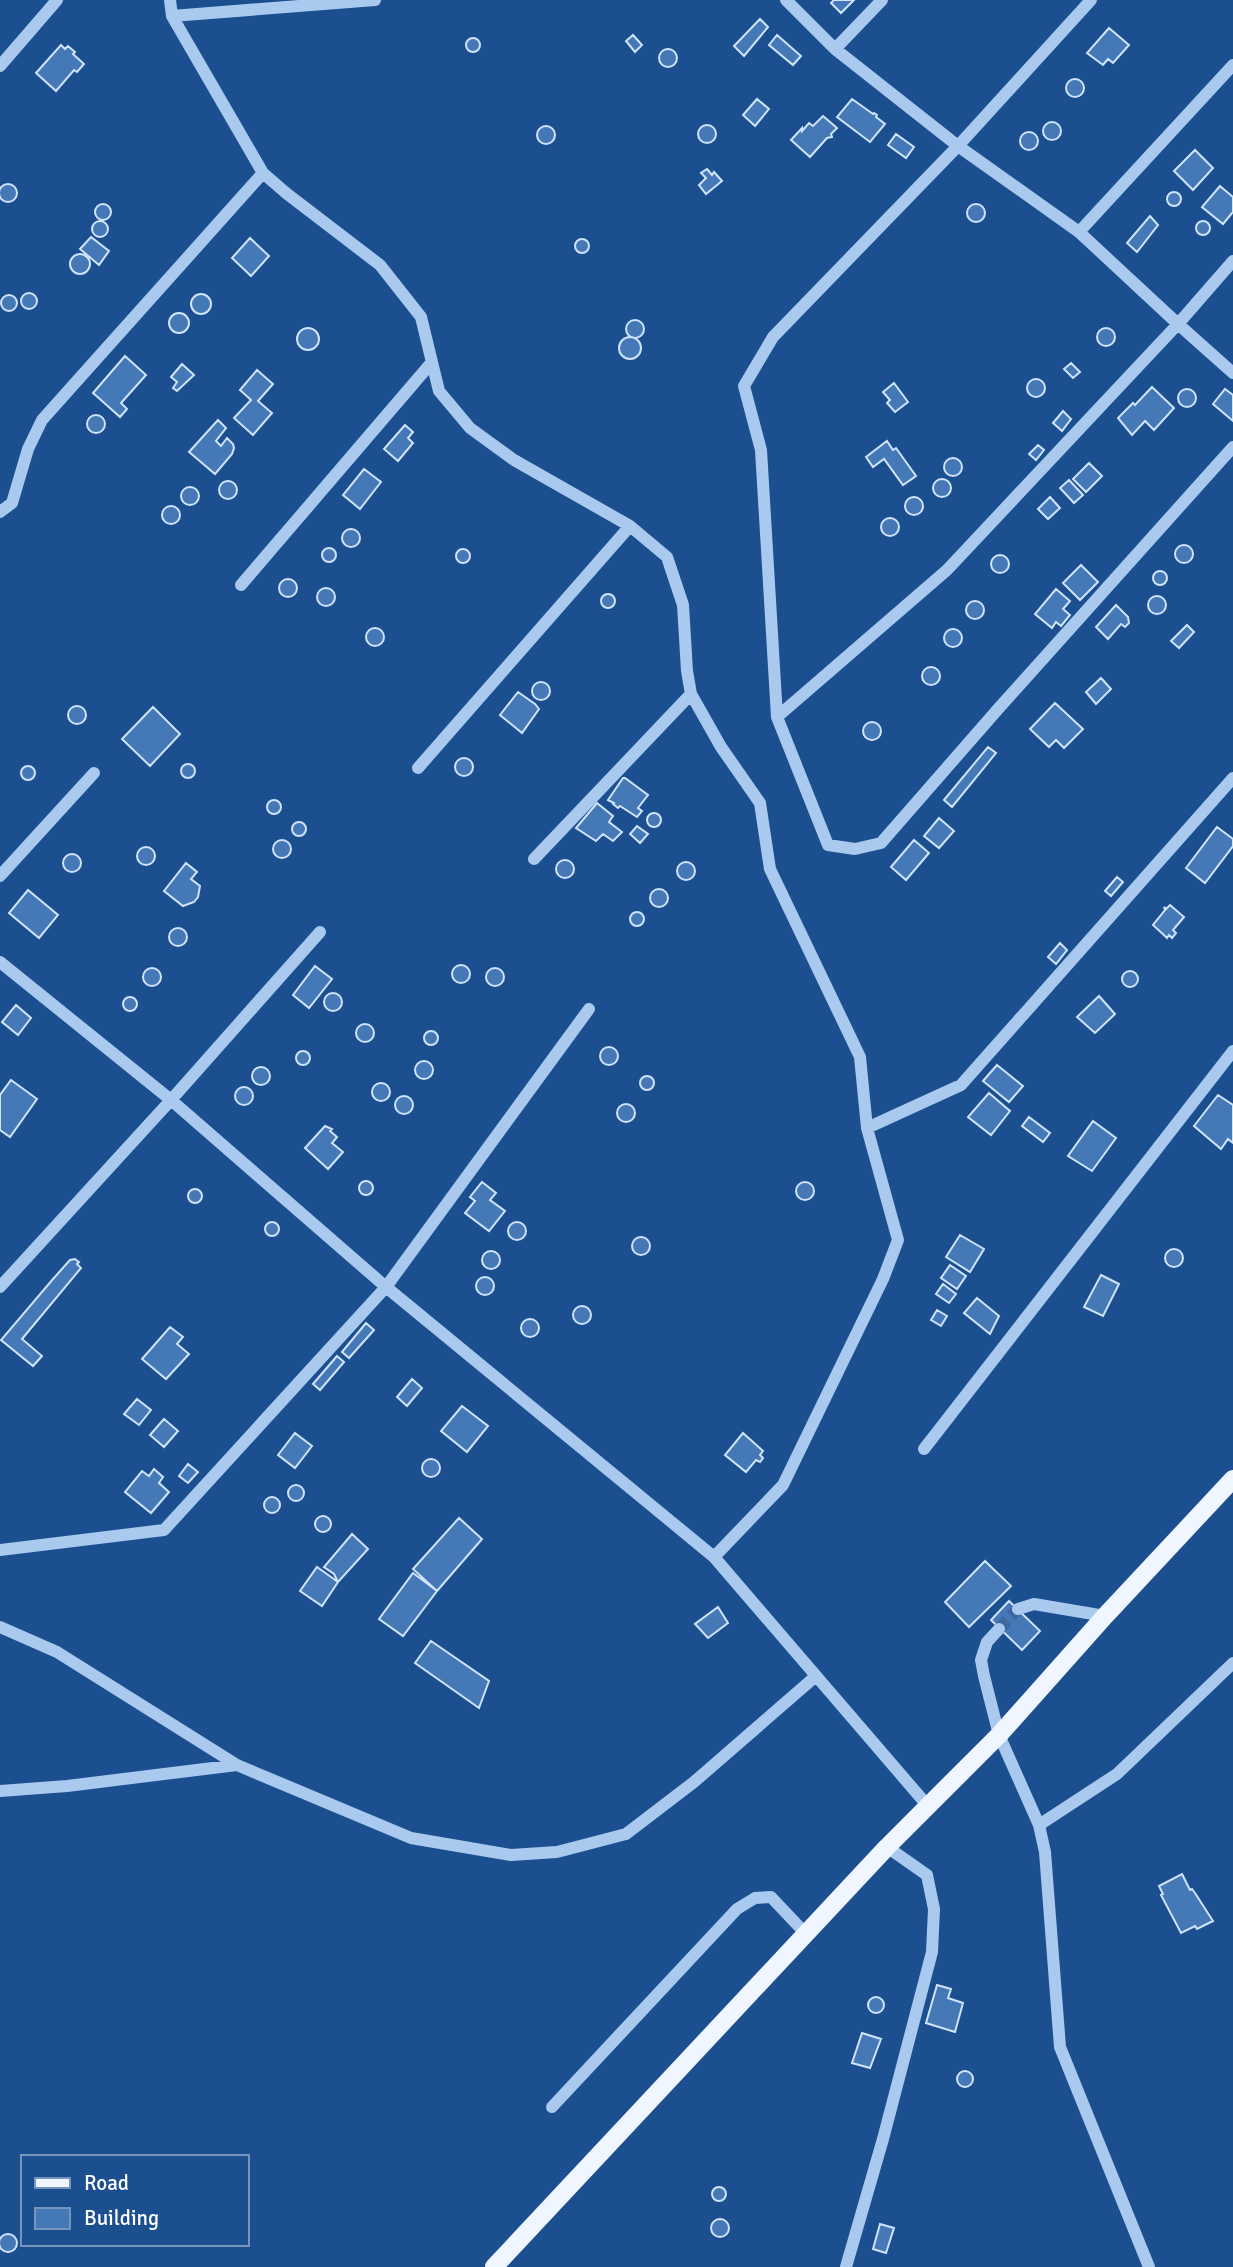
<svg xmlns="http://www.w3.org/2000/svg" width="1233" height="2267" viewBox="0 0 1233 2267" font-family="Signika,sans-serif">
  <rect width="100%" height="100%" fill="#1b4f8f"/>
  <path fill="#4478b7" stroke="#cfe3fa" stroke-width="2" d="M834,0H854L841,13L831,3Z
    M760,19L768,27L744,56L734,46Z
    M1109,28L1129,45L1113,63L1108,59L1103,65L1087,53Z
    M633,35L642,45L635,52L626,41Z
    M777,35L801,56L793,65L769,45Z
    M466 45a7 7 0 1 1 14 0a7 7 0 1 1-14 0Z
    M61,45L65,49L68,46L75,52L73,54L84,64L77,72L74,70L56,91L36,73Z
    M659 58a9 9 0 1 1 18 0a9 9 0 1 1-18 0Z
    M1066 88a9 9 0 1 1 18 0a9 9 0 1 1-18 0Z
    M757,99L769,109L755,126L743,115Z
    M852,99L873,114L874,113L877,115L876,117L885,124L870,142L837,117Z
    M823,116L837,128L831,134L832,137L827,138L810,157L791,140L802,128V131L809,123L813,126Z
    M1043 131a9 9 0 1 1 18 0a9 9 0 1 1-18 0Z
    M698 134a9 9 0 1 1 18 0a9 9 0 1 1-18 0Z
    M537 135a9 9 0 1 1 18 0a9 9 0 1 1-18 0Z
    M1020 141a9 9 0 1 1 18 0a9 9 0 1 1-18 0Z
    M896,134L914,147L906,158L888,145Z
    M1195,150L1213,168L1193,190L1174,171Z
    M707,169L712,175L714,172L722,181L706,194L699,185L706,178L701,173Z
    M-1 193a9 9 0 1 1 18 0a9 9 0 1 1-18 0Z
    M1220,186L1233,197V212L1223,224L1202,207Z
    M1167 199a7 7 0 1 1 14 0a7 7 0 1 1-14 0Z
    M967 213a9 9 0 1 1 18 0a9 9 0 1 1-18 0Z
    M95 212a8 8 0 1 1 16 0a8 8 0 1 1-16 0Z
    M1150,216L1158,225L1137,252L1127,243Z
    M1196 228a7 7 0 1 1 14 0a7 7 0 1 1-14 0Z
    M92 229a8 8 0 1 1 16 0a8 8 0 1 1-16 0Z
    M91,237L109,251L99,265L80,249Z
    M250,238L269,256L251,276L232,258Z
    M575 246a7 7 0 1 1 14 0a7 7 0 1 1-14 0Z
    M70 264a10 10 0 1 1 20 0a10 10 0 1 1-20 0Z
    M21 301a8 8 0 1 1 16 0a8 8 0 1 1-16 0Z
    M191 304a10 10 0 1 1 20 0a10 10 0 1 1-20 0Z
    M1 303a8 8 0 1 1 16 0a8 8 0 1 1-16 0Z
    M169 323a10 10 0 1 1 20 0a10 10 0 1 1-20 0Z
    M626 329a9 9 0 1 1 18 0a9 9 0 1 1-18 0Z
    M1097 337a9 9 0 1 1 18 0a9 9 0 1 1-18 0Z
    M297 339a11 11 0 1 1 22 0a11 11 0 1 1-22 0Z
    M619 348a11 11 0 1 1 22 0a11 11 0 1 1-22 0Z
    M125,356L146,375L121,403L127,409L120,417L93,393Z
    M1071,363L1080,372L1073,378L1064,369Z
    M182,364L194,375L177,391L173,388L177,382L171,377Z
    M257,370L273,384L258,401L272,413L253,435L234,418L251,400L240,390Z
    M1027 388a9 9 0 1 1 18 0a9 9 0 1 1-18 0Z
    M894,383L908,402L895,412L887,403L890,400L883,392Z
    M1152,387L1174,408L1154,430L1145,421L1132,435L1118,418L1133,403L1135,405Z
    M1178 398a9 9 0 1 1 18 0a9 9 0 1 1-18 0Z
    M1225,389L1233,395V421L1213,404Z
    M1063,411L1071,419L1062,431L1053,423Z
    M87 424a9 9 0 1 1 18 0a9 9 0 1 1-18 0Z
    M218,420L226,428L216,441L221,446L227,438L233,444L234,448L232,454L215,474L189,452Z
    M405,425L413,432L408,438L413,443L398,461L384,449Z
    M887,441L893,450L896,448L916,476L903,485L884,459L873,467L866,457Z
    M1038,445L1044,450L1036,460L1029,454Z
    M944 467a9 9 0 1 1 18 0a9 9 0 1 1-18 0Z
    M1089,463L1102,476L1086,492L1073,479Z
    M364,469L381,482L360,509L343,495Z
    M933 488a9 9 0 1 1 18 0a9 9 0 1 1-18 0Z
    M1069,480L1083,495L1074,503L1060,488Z
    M219 490a9 9 0 1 1 18 0a9 9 0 1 1-18 0Z
    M181 496a9 9 0 1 1 18 0a9 9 0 1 1-18 0Z
    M905 506a9 9 0 1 1 18 0a9 9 0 1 1-18 0Z
    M1050,497L1060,508L1048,519L1038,509Z
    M162 515a9 9 0 1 1 18 0a9 9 0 1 1-18 0Z
    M881 527a9 9 0 1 1 18 0a9 9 0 1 1-18 0Z
    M342 538a9 9 0 1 1 18 0a9 9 0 1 1-18 0Z
    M1175 554a9 9 0 1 1 18 0a9 9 0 1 1-18 0Z
    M322 555a7 7 0 1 1 14 0a7 7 0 1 1-14 0Z
    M456 556a7 7 0 1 1 14 0a7 7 0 1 1-14 0Z
    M991 564a9 9 0 1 1 18 0a9 9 0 1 1-18 0Z
    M1081,565L1098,582L1080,600L1063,583Z
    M1153 578a7 7 0 1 1 14 0a7 7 0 1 1-14 0Z
    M279 588a9 9 0 1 1 18 0a9 9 0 1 1-18 0Z
    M317 597a9 9 0 1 1 18 0a9 9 0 1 1-18 0Z
    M1056,589L1070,601L1063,609L1070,615L1061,626L1056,622L1052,628L1035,614Z
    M601 601a7 7 0 1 1 14 0a7 7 0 1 1-14 0Z
    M1148 605a9 9 0 1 1 18 0a9 9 0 1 1-18 0Z
    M966 610a9 9 0 1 1 18 0a9 9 0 1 1-18 0Z
    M1116,605L1128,617L1129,623L1125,627L1121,624L1108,639L1096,627Z
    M1187,625L1194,632L1179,648L1171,641Z
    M366 637a9 9 0 1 1 18 0a9 9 0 1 1-18 0Z
    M944 638a9 9 0 1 1 18 0a9 9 0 1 1-18 0Z
    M922 676a9 9 0 1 1 18 0a9 9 0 1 1-18 0Z
    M1101,678L1111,689L1096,704L1086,692Z
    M532 691a9 9 0 1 1 18 0a9 9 0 1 1-18 0Z
    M518,692L535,704L539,709L522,733L500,715Z
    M1055,703L1083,729L1064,748L1056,740L1049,747L1030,729Z
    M68 715a9 9 0 1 1 18 0a9 9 0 1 1-18 0Z
    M153,707L180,734L150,766L122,739Z
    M863 731a9 9 0 1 1 18 0a9 9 0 1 1-18 0Z
    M988,747L996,753L952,807L944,800Z
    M455 767a9 9 0 1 1 18 0a9 9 0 1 1-18 0Z
    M181 771a7 7 0 1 1 14 0a7 7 0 1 1-14 0Z
    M21 773a7 7 0 1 1 14 0a7 7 0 1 1-14 0Z
    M623,778H625L648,795L638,808L642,811L637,817L620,806L618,808L613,804L614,803L608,800Z
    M267 807a7 7 0 1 1 14 0a7 7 0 1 1-14 0Z
    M597,803L613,816L609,822L622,832L613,841L603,834L596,841L576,828Z
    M647 820a7 7 0 1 1 14 0a7 7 0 1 1-14 0Z
    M939,818L954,831L939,848L924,836Z
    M292 829a7 7 0 1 1 14 0a7 7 0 1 1-14 0Z
    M637,826L648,834L640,843L630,834Z
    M1217,827L1233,839V846L1205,883L1186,868Z
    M273 849a9 9 0 1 1 18 0a9 9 0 1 1-18 0Z
    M914,840L929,853L906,880L891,867Z
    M137 856a9 9 0 1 1 18 0a9 9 0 1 1-18 0Z
    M63 863a9 9 0 1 1 18 0a9 9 0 1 1-18 0Z
    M556 869a9 9 0 1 1 18 0a9 9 0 1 1-18 0Z
    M677 871a9 9 0 1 1 18 0a9 9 0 1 1-18 0Z
    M186,863L197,872L191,879L200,886L198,897L194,902L183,906L164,891Z
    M1117,877L1123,882L1111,896L1105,891Z
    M650 898a9 9 0 1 1 18 0a9 9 0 1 1-18 0Z
    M28,890L58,915L39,938L9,913Z
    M1170,905L1184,917L1173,930L1176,933L1172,938L1169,935L1167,938L1153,925L1165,910L1164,907L1166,909Z
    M630 919a7 7 0 1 1 14 0a7 7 0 1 1-14 0Z
    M169 937a9 9 0 1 1 18 0a9 9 0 1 1-18 0Z
    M1060,943L1067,950L1056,964L1048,957Z
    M452 974a9 9 0 1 1 18 0a9 9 0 1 1-18 0Z
    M315,966L332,979L309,1008L293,995Z
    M143 977a9 9 0 1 1 18 0a9 9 0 1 1-18 0Z
    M486 977a9 9 0 1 1 18 0a9 9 0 1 1-18 0Z
    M1122 979a8 8 0 1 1 16 0a8 8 0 1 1-16 0Z
    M324 1002a9 9 0 1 1 18 0a9 9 0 1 1-18 0Z
    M1099,996L1115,1014L1095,1033L1077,1017Z
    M123 1004a7 7 0 1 1 14 0a7 7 0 1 1-14 0Z
    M16,1005L31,1018L18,1035L2,1022Z
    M356 1033a9 9 0 1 1 18 0a9 9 0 1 1-18 0Z
    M424 1038a7 7 0 1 1 14 0a7 7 0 1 1-14 0Z
    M600 1056a9 9 0 1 1 18 0a9 9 0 1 1-18 0Z
    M296 1058a7 7 0 1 1 14 0a7 7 0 1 1-14 0Z
    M415 1070a9 9 0 1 1 18 0a9 9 0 1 1-18 0Z
    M997,1065L1023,1086L1009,1102L983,1081Z
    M252 1076a9 9 0 1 1 18 0a9 9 0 1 1-18 0Z
    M640 1083a7 7 0 1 1 14 0a7 7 0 1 1-14 0Z
    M11,1080L37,1099L10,1137L0,1130V1095Z
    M372 1092a9 9 0 1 1 18 0a9 9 0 1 1-18 0Z
    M235 1096a9 9 0 1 1 18 0a9 9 0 1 1-18 0Z
    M989,1093L1010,1111L991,1135L968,1117Z
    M1218,1095L1233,1105V1143L1228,1139L1221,1149L1194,1126Z
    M395 1105a9 9 0 1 1 18 0a9 9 0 1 1-18 0Z
    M617 1113a9 9 0 1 1 18 0a9 9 0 1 1-18 0Z
    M1029,1117L1050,1133L1043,1142L1022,1126Z
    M1093,1121L1116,1138L1092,1171L1068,1156Z
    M325,1126L332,1129L330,1131L337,1137L332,1143L343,1152L328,1169L305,1148Z
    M359 1188a7 7 0 1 1 14 0a7 7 0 1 1-14 0Z
    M796 1191a9 9 0 1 1 18 0a9 9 0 1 1-18 0Z
    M482,1182L496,1193L490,1200L505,1211L489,1231L465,1213L475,1201L470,1197Z
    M188 1196a7 7 0 1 1 14 0a7 7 0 1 1-14 0Z
    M265 1229a7 7 0 1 1 14 0a7 7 0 1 1-14 0Z
    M508 1231a9 9 0 1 1 18 0a9 9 0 1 1-18 0Z
    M960,1235L984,1249L970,1272L946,1257Z
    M632 1246a9 9 0 1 1 18 0a9 9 0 1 1-18 0Z
    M1165 1258a9 9 0 1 1 18 0a9 9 0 1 1-18 0Z
    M482 1260a9 9 0 1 1 18 0a9 9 0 1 1-18 0Z
    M75,1259L79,1262L77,1264L81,1268L22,1339L42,1356L33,1366L1,1340L53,1279L70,1260Z
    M950,1265L966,1276L957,1289L941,1278Z
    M1101,1275L1119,1284L1103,1316L1084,1307Z
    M476 1286a9 9 0 1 1 18 0a9 9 0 1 1-18 0Z
    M943,1284L956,1294L949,1303L936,1294Z
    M977,1298L999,1316L990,1334L964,1313Z
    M573 1315a9 9 0 1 1 18 0a9 9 0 1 1-18 0Z
    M937,1310L947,1316L941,1326L931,1320Z
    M521 1328a9 9 0 1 1 18 0a9 9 0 1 1-18 0Z
    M366,1323L374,1330L349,1358L342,1352Z
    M170,1327L183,1337L177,1344L189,1354L166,1379L142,1359Z
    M337,1356L344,1362L320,1390L313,1384Z
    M412,1379L422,1388L407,1406L397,1397Z
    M137,1399L151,1410L139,1425L124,1414Z
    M462,1406L488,1426L467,1452L441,1431Z
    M164,1419L178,1431L164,1447L150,1435Z
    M295,1433L312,1446L295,1468L278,1455Z
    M743,1433L763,1451L760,1455L763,1458L760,1462L756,1460L746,1472L725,1455Z
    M422 1468a9 9 0 1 1 18 0a9 9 0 1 1-18 0Z
    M188,1464L198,1472L188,1483L179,1476Z
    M154,1469L163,1477L159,1483L169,1492L151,1513L125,1492L142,1471L149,1476Z
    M288 1493a8 8 0 1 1 16 0a8 8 0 1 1-16 0Z
    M264 1505a8 8 0 1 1 16 0a8 8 0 1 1-16 0Z
    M315 1524a8 8 0 1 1 16 0a8 8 0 1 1-16 0Z
    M459,1518L482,1539L437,1591L413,1569Z
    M352,1534L368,1549L338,1582L334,1574L324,1567Z
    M985,1561L1011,1586L969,1627L945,1602Z
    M317,1567L338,1582L322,1606L300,1591Z
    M413,1573L437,1591L403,1636L379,1619Z
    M1009,1601L1040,1631L1022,1650L991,1620Z
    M718,1607L728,1623L708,1638L695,1624Z
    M431,1641L489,1681L479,1708L415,1663Z
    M1182,1874L1190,1890L1192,1889L1195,1893L1213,1921L1197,1929L1195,1926L1181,1933L1161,1895L1163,1894L1159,1886Z
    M937,1985L951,1989L948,1998L963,2003L955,2032L926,2023Z
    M868 2005a8 8 0 1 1 16 0a8 8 0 1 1-16 0Z
    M862,2033L881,2039L870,2068L852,2063Z
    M957 2079a8 8 0 1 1 16 0a8 8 0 1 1-16 0Z
    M712 2194a7 7 0 1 1 14 0a7 7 0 1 1-14 0Z
    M711 2228a9 9 0 1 1 18 0a9 9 0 1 1-18 0Z
    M880,2224L894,2228L886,2253L873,2249Z
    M-1 2243a9 9 0 1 1 18 0a9 9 0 1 1-18 0Z"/>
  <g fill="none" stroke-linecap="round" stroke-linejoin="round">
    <path stroke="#3d69a0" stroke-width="12" stroke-dasharray="12 6" stroke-linecap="butt" d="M999,1629L1018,1609"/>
    <path stroke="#a9c9ee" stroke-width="12" d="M170,0L172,16L263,173L286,193L380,265L421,317L439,391L470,428L514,460L630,526L667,557L683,605L687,671L691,694L721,747L760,803L770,869L860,1057L867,1128L898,1240L883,1279L783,1485L714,1557
      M786,0L835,49L958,146L1079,232L1178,324L1233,373
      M1091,0L958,146L773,337L744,386L761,450L777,717L828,845L855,849L881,843L998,709L1233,447
      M172,16L375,0
      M835,49L882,0
      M0,66L57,0
      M1079,232L1233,65
      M0,512L12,503L28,449L42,420L263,173
      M241,585L432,362
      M777,717L947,570L1178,324L1233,261
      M418,768L630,526
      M534,859L691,694
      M0,876L94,773
      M0,962L171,1100L386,1287L714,1557L927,1805
      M867,1128L961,1085L1233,778
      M0,1287L171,1100L320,932
      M924,1449L1233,1051
      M0,1550L164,1530L386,1287L589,1009
      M1018,1609L1034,1604L1105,1616
      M0,1627L57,1652L237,1765L411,1838L511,1855L557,1852L626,1834L694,1782L816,1676
      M999,1629L987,1642L981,1660L984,1676L999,1735L1039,1825L1045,1852L1060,2047L1149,2267
      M0,1791L67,1786L237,1765
      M1039,1825L1117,1774L1233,1663
      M552,2107L737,1909L755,1898L771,1897L806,1934
      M846,2267L883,2139L932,1952L934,1909L927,1875L887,1847"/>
    <path stroke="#f0f6ff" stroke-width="18" d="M494,2267L887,1847L999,1735L1105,1616L1233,1479"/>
  </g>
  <rect x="21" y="2155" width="228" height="91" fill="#1b4f8f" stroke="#7695bc" stroke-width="2"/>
  <rect x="35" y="2178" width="35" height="10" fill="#f0f6ff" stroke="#7695bc" stroke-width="2"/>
  <text x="84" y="2190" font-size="21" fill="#ffffff">Road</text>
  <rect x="35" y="2208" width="35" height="21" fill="#4478b7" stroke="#7695bc" stroke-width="2"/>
  <text x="84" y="2225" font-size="21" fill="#ffffff">Building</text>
</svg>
